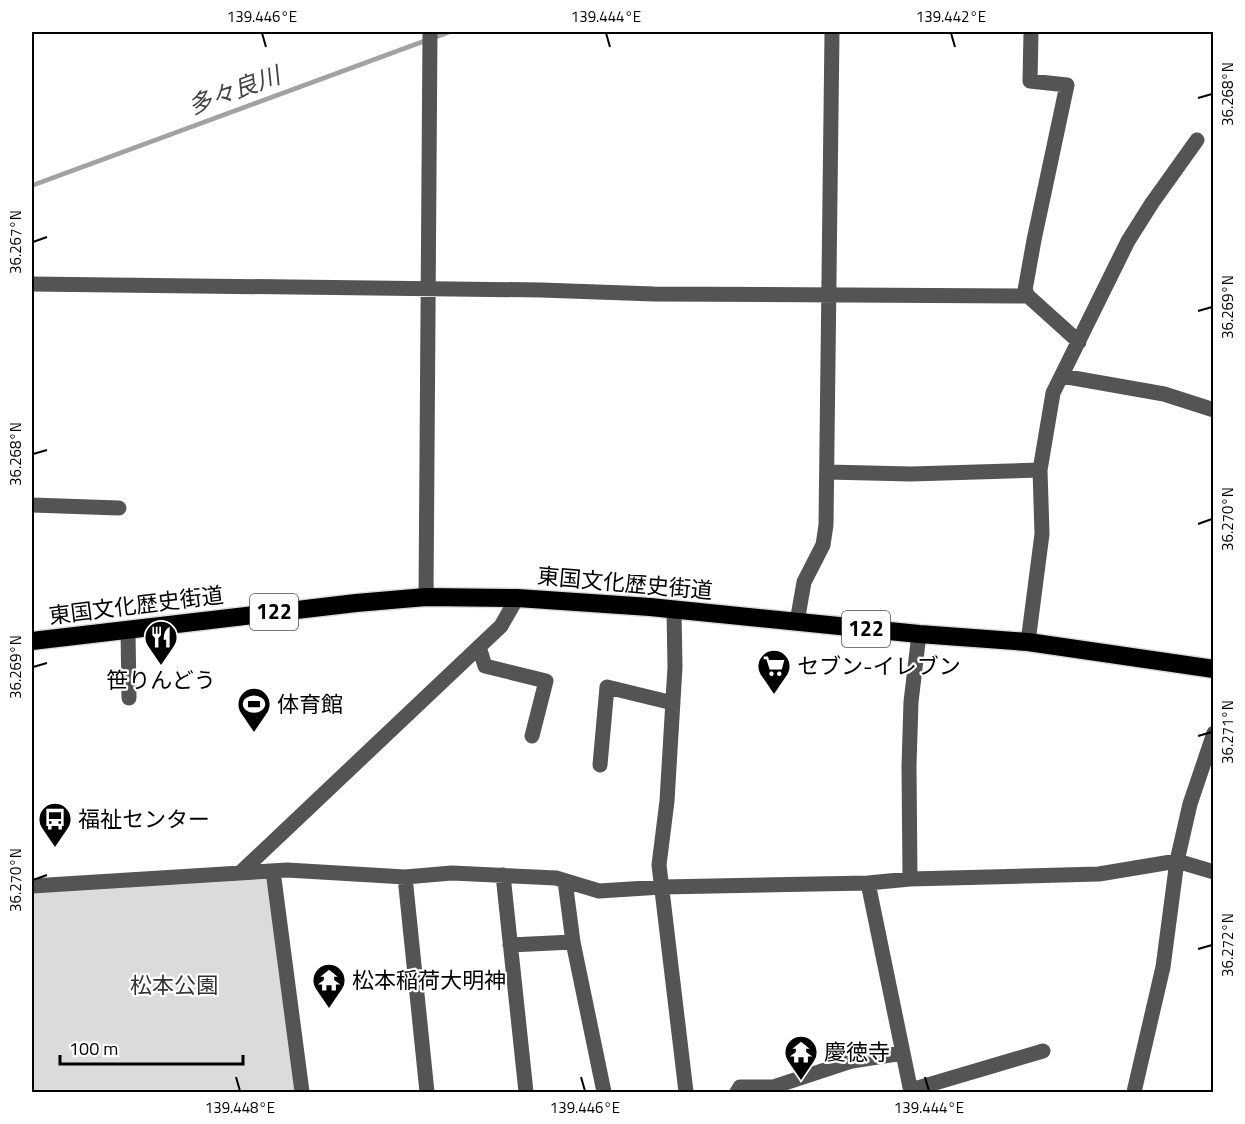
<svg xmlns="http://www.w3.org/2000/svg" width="1245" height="1124" viewBox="0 0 1245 1124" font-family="'Titillium Web','Noto Sans JP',sans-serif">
  <rect width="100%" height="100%" fill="#fff"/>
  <path fill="#dbdbdb" d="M269,871L298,1092H32V886Z"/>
  <path fill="#a2a2a2" d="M442,32H456L32,188V183Z"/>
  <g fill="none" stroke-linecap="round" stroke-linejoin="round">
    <defs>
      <path id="highway" d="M32,641L356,603L426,597L517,598L650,607L919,634L1028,642L1214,669"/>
    </defs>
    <use href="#highway" stroke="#dbdbdb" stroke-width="21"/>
    <path stroke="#545454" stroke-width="15" d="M1031,32L1030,81L1067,85L1034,240L1025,290L1028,296L1079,342
      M32,284L541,290L654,294L1028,296
      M1062,376L1164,394L1214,410
      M827,472L911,474L1040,470
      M32,505L119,508
      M426,597L430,32
      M674,611L675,667L667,801L659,865L686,1092
      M797,622L804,582L823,545L826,525L832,32
      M128,630L129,698
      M1028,642L1042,534L1040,470L1053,393L1128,241L1152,203L1197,140
      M479,647L485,666L546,681L532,736
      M600,765L607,687L673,703
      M273,871L302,1092
      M240,873L501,626L517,598
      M503,875L526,1092
      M405,877L427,1092
      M910,879L909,766L911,702L919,634
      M565,881L573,942
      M868,883L911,1092
      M32,886L287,870L405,877L452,873L556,878L599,891L662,887L868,883L910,879L1099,874L1177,861L1214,872
      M510,945L573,942L604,1092
      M911,1090L1043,1051
      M737,1092L740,1087H773L852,1061L903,1053
      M1134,1092L1163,967L1177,861L1190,804L1214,733"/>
    <use href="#highway" stroke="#000" stroke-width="18"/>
  </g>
  <path fill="none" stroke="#000" stroke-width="2" d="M262,33L266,47M606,33L610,47M951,33L955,47M1198,98L1212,94M33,242L47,237M1198,311L1212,307M33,454L47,450M1198,524L1212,519M33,667L47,663M1198,736L1212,732M33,880L47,875M1198,949L1212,945M236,1077L240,1091M581,1077L585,1091M925,1077L929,1091"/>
  <defs>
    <symbol id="restaurant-pin" viewBox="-11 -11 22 30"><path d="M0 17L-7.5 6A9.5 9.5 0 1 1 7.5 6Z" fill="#000" stroke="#fff"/><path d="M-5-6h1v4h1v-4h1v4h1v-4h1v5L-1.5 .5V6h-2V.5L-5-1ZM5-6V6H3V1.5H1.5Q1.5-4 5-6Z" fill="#fff"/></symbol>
    <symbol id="supermarket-pin" viewBox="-11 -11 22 30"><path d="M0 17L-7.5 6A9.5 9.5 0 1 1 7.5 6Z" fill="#000" stroke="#fff"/><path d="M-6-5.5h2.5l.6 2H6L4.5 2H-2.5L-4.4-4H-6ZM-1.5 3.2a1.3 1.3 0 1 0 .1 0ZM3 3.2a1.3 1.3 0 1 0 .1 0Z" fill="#fff"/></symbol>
    <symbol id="stadium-pin" viewBox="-11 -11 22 30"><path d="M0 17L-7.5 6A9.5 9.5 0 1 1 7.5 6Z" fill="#000" stroke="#fff"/><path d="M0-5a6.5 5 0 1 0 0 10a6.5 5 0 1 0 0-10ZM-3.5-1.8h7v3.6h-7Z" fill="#fff"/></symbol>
    <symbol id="bus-pin" viewBox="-11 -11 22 30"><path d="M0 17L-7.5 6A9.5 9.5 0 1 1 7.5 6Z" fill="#000" stroke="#fff"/><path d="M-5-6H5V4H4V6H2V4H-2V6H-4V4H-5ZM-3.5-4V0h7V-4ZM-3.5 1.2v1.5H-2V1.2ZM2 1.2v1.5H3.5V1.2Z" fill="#fff"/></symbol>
    <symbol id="temple-pin" viewBox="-11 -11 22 30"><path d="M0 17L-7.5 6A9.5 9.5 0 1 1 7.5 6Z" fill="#000" stroke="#fff"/><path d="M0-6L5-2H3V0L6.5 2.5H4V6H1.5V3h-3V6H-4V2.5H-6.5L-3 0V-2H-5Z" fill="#fff"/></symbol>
  </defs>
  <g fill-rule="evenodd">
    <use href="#restaurant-pin" x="142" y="618" width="38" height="52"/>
    <use href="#supermarket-pin" x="755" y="647" width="38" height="52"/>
    <use href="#stadium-pin" x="235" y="685" width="38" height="52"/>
    <use href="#bus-pin" x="36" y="800" width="38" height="52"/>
    <use href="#temple-pin" x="310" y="961" width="38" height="52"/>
    <use href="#temple-pin" x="782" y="1033" width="38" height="52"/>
  </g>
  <g text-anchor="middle" stroke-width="4.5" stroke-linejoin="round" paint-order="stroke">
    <g fill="#fff" stroke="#4c4c4c" stroke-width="1.5">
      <rect x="250" y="594" width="48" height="36" rx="4.5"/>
      <rect x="842" y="611" width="48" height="36" rx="4.5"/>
    </g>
    <g font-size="21" font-weight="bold" fill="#000">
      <text x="274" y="619">122</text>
      <text x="866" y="636">122</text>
    </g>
    <g font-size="22" fill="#000" stroke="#fff">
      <text transform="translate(625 583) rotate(5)" y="8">東国文化歴史街道</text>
      <text transform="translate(136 605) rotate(-7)" y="8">東国文化歴史街道</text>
    </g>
    <g font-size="22" fill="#000" stroke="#fff" text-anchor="start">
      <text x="797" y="674">セブン-イレブン</text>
      <text x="161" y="688" text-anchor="middle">笹りんどう</text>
      <text x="277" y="712">体育館</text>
      <text x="78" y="827">福祉センター</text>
      <text x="352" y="988">松本稲荷大明神</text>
      <text x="824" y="1060">慶徳寺</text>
    </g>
    <g font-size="22" fill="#323232" stroke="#fff">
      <text x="174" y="993">松本公園</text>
    </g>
    <g font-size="24" font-style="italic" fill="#434343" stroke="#fff">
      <text transform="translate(234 91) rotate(-20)" y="8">多々良川</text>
    </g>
  </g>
  <rect width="1245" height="1124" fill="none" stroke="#ffffff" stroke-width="66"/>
  <path d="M60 1055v9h183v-9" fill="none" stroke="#000000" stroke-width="3"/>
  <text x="69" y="1055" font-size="18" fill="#000000" stroke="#ffffff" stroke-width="4.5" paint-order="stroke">100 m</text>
  <rect x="33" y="33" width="1179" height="1058" fill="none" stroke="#000" stroke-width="2"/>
  <g font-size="15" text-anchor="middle" fill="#000">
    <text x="262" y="22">139.446°E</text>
    <text x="606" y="22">139.444°E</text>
    <text x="951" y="22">139.442°E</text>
    <text transform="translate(1228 94) rotate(-90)" y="5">36.268°N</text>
    <text transform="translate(16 242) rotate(-90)" y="5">36.267°N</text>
    <text transform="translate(1228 307) rotate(-90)" y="5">36.269°N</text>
    <text transform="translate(16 454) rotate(-90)" y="5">36.268°N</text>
    <text transform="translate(1228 519) rotate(-90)" y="5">36.270°N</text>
    <text transform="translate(16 667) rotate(-90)" y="5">36.269°N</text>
    <text transform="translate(1228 732) rotate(-90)" y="5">36.271°N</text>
    <text transform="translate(16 880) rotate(-90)" y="5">36.270°N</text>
    <text transform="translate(1228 945) rotate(-90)" y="5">36.272°N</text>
    <text x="240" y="1113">139.448°E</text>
    <text x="585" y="1113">139.446°E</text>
    <text x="929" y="1113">139.444°E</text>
  </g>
</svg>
